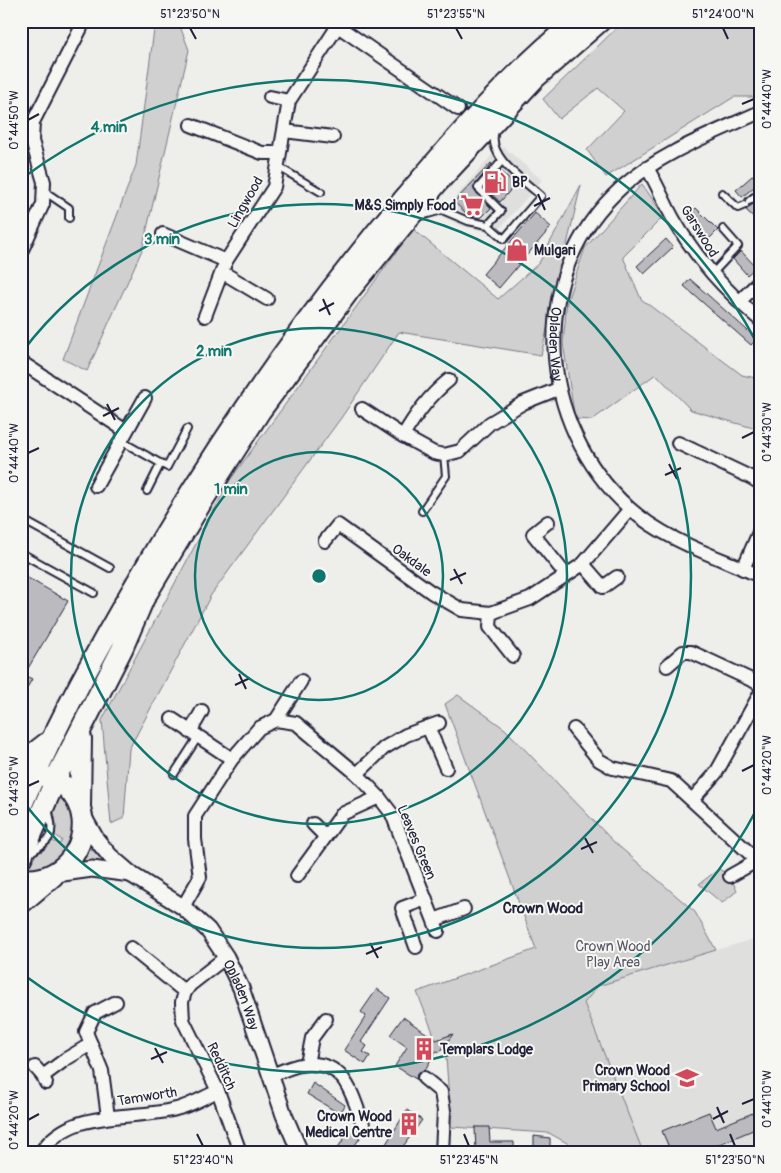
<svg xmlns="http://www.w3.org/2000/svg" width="781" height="1173" viewBox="0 0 781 1173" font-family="Pangolin,sans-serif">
  <rect width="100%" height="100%" fill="#eeeeeb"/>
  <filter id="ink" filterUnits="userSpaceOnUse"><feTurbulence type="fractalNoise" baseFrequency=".02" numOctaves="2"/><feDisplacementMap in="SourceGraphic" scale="10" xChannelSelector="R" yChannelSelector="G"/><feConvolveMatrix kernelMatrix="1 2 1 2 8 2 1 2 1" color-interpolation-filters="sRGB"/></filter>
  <g filter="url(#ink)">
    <path fill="#dfdfde" d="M504,147L542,180L495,234L465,227L439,216L492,155Z
      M760,937V1152H643L584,1003L598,986Z"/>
    <path fill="#d0d0d1" stroke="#797986" d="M152,21H178L189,50L142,250L87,371L63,359L136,165L154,30Z
      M624,21H760V97H734L606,177L587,150L624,111L598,88L559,119L543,99Z
      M642,184L664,216L623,257L641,299L742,375L760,379V430L691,410L656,374L592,420L575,419L563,343L567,301L585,248Z
      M581,185L541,355L399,332L341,418L211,595L129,749L124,818L111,824L102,720L230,480L413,229L498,299L539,263Z
      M458,695L505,729L614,842L695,912L716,950L598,986L584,1003L643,1152H583L549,1133L451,1127L445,1043L436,1040L417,992L536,949L445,704Z
      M59,793C80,822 78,831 62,861L25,873L31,858L52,841L60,844L62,840L55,836L56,823L53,807Z
      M85,848L91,849L107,864L95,861L79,862Z
      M719,869L730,876L737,891L722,903L699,884Z"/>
    <path fill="#bbbbbf" stroke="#22223b" d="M491,163L492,164L473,187L491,208L481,218L469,216L454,202Z
      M760,169V182L742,197L736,190Z
      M500,171L515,185L500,202L485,188Z
      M753,204L760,210V223L746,210Z
      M696,208L718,230L709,239L687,216Z
      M535,213L551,227L499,288L483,274Z
      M666,239L673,247L644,274L637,266Z
      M741,251L756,267L747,275L733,259Z
      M690,279L757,339L751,345L684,286Z
      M21,574L68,601L24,675L32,679L21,698Z
      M377,989L390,998L361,1042L367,1046L363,1052L370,1056L365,1064L344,1050L366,1016L361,1012Z
      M403,1017L436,1040L453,1034L440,1052L436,1051L425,1070L417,1073L416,1079L395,1066L407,1047L390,1035Z
      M313,1083L345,1105L340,1114L307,1094Z
      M407,1110L422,1120L399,1152H381Z
      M760,1110V1127L717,1145L720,1152H671L662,1131L709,1112L716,1128Z
      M475,1127H489L490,1142H514V1152H476Z
      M349,1131L360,1138L350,1152H335Z
      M534,1136L550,1138V1152H534Z"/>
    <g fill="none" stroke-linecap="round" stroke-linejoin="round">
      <defs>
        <path id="service" d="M277,166L321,192
          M44,191L69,208V218
          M722,193L738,208L745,205
          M749,201L754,197L760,198
          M417,217L442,210L468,221L488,225L504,239L541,196C525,181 486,157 495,131
          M488,225L501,211L478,188L502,161
          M712,274L738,246L723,229
          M121,441L167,467L187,429
          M147,491L161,463
          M422,511L446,476L444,455
          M21,519L110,568
          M21,553L94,593
          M174,774L198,737
          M29,853C51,841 56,835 48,810"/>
        <g id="minor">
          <path d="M332,22L458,109"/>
          <path d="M270,97L289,101"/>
          <path id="s1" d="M760,112C712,134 660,153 621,188C525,275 537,425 629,508C666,541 716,556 760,576"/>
          <path d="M191,125L262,153H279"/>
          <path d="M284,131L333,137"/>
          <path d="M647,168C658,185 664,203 674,220C697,260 725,290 760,320"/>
          <path d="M163,234L226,261"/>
          <path d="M21,252L43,204L44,182L32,141L33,122L81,28L77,21"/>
          <path d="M222,272L267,299"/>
          <path d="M739,302L760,281"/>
          <path d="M205,316L226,261L274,187L289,101L341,21"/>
          <path d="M21,362L126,431"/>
          <path d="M362,409L403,436L434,453L444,455L460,451L490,423L523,403L558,389"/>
          <path d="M403,436C416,414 429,396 449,380"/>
          <path d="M678,443L750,477L760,483"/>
          <path d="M96,486L145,398"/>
          <path d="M548,522L533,534L566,575"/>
          <path d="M325,541L338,525L431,592L462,610L491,613L530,599L583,564L630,509"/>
          <path d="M583,564L603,587L617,577"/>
          <path d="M743,569L760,530"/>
          <path d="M491,613L490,627L513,656"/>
          <path d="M667,666L683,652H691L760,684"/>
          <path d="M172,719L232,759"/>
          <path d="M276,720L301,681"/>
          <path d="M428,727L446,768"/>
          <path d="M574,729L599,760L613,768L671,781L758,861"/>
          <path d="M190,732L202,711"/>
          <path d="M357,774L384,748L406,735L439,723"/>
          <path d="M693,799L716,773L760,694"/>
          <path d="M313,824L325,836"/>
          <path d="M297,876L342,814L379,797"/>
          <path d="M730,876L760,859"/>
          <path d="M183,907L200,877L195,839V816L232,759L259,728L276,720L296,723L357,774L379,797L392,814L438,931"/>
          <path d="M434,920L464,909"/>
          <path d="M416,947L402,908L426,899"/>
          <path d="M131,948L185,992"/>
          <path d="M226,957L190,985L185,992L182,1002L183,1020L218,1091L240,1152"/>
          <path d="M91,1044L86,1032L95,1013L116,1002"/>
          <path d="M307,1064L312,1038L326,1019"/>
          <path d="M35,1067L43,1076"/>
          <path d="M270,1075C281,1072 296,1064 308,1064C346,1062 352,1095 363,1124"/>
          <path d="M424,1078L441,1092L444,1111L442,1152"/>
          <path d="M46,1083L43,1076L66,1059L91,1044L102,1071L108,1117"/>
          <path d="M41,1152C71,1107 131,1121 176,1109C190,1106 204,1097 218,1091"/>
        </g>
        <g id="tertiary">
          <path id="s2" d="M83,816L96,839L110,856L132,875L183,907L208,930L226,957L241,988L284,1115L300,1152"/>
          <path d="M56,874L92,869L131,874"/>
        </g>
        <path id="trunk" d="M21,763L47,743
          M80,806L81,738
          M21,807C54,728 94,655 137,582C215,446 303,319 404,199C457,136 512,73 576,21
          M21,858L60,770L122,649L144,598L201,503L260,411L348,292L438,182L535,78L600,21
          M21,879C71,886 103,825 68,789C62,783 52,779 44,776
          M21,903L53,876"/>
      </defs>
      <use href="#service" stroke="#22223b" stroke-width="10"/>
      <use href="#minor" stroke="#22223b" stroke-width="16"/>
      <use href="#tertiary" stroke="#22223b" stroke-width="19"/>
      <use href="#trunk" stroke="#22223b" stroke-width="24"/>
      <use href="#service" stroke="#f6f6f2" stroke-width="6"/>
      <use href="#minor" stroke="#f6f6f2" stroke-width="12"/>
      <use href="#tertiary" stroke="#f6f6f2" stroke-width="15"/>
      <use href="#trunk" stroke="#f6f6f2" stroke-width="20"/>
    </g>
  </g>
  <path fill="none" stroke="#22223b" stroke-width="2" d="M190,28L196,39M456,28L462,39M723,28L728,39M742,104L754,99M28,120L39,114M538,194L545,210M534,206L550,198M323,299L330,315M319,311L334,303M107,404L115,420M103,416L119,408M742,438L754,432M28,453L39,448M669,464L677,479M665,475L681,468M454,569L462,584M450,580L466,573M239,674L246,689M235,685L250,678M742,771L754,765M28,786L39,781M585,838L593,853M581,849L597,842M370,943L378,958M366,954L382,947M155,1048L163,1063M151,1059L167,1052M742,1104L754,1099M717,1107L724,1123M713,1119L728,1111M28,1120L39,1114M197,1134L203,1146M464,1134L469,1146M730,1134L735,1146"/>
  <g fill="none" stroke="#0f766e" stroke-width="2.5">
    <circle cx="319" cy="576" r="124"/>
    <circle cx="319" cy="576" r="248"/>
    <path d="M22 352A372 372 0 1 1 22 800"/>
    <path d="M759 805A496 496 0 0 1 24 975M24 177A496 496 0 0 1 759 347"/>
  </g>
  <defs>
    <symbol id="fuel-bare" viewBox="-9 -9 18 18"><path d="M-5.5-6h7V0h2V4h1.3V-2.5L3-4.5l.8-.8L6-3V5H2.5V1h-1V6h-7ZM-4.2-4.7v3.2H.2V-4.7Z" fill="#d1495b" stroke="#f6f6f2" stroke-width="2.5" paint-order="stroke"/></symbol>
    <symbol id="supermarket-bare" viewBox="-9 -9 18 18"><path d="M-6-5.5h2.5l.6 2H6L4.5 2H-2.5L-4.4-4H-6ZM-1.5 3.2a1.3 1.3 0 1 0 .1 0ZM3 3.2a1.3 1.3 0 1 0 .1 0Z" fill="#d1495b" stroke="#f6f6f2" stroke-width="2.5" paint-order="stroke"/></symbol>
    <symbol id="shop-bare" viewBox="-9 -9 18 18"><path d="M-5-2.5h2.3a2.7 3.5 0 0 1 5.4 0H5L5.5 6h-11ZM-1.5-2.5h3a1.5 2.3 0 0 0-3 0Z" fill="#d1495b" stroke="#f6f6f2" stroke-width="2.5" paint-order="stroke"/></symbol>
    <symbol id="building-bare" viewBox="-9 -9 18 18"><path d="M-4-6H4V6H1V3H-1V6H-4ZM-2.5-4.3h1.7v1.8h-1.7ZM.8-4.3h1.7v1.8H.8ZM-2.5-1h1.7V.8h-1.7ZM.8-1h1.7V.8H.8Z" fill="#d1495b" stroke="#f6f6f2" stroke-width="2.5" paint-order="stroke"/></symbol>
    <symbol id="school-bare" viewBox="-9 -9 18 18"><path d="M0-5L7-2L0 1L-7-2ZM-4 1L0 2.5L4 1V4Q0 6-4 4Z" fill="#d1495b" stroke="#f6f6f2" stroke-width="2.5" paint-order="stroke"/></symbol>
  </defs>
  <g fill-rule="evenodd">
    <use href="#fuel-bare" x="479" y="166" width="32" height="32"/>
    <use href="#supermarket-bare" x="456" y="189" width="32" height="32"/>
    <use href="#shop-bare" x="501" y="234" width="32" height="32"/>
    <use href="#building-bare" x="408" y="1033" width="32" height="32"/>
    <use href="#school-bare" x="671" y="1062" width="32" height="32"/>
    <use href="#building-bare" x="393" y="1108" width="32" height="32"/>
  </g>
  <g text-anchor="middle" stroke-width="4" stroke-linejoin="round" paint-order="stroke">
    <g font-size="14" font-weight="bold" fill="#22223b" stroke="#f6f6f2" text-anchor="start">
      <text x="512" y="187">BP</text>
      <text x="456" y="210" text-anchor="end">M&amp;S Simply Food</text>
      <text x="534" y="255">Mulgari</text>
      <text x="440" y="1054">Templars Lodge</text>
      <text x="670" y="1075" text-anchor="end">Crown Wood<tspan x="670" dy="16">Primary School</tspan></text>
      <text x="392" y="1121" text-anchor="end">Crown Wood<tspan x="392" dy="16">Medical Centre</tspan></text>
    </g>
    <g font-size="14" fill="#22223b" stroke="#f6f6f2">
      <text transform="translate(245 202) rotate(-60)" y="5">Lingwood</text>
      <text transform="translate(700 231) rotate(58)" y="5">Garswood</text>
      <text dy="5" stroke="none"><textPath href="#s1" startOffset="334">Opladen Way</textPath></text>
      <text transform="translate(412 560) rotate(36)" y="5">Oakdale</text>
      <text transform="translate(417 842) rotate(67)" y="5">Leaves Green</text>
      <text dy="5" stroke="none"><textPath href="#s2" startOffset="245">Opladen Way</textPath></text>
      <text transform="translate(222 1066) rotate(65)" y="5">Redditch</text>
      <text transform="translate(147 1096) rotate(-9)" y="5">Tamworth</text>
    </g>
    <g font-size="14" fill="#565668" stroke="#f6f6f2">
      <text x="613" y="951">Crown Wood<tspan x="613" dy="16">Play Area</tspan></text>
    </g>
    <g font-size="15" font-weight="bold" fill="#22223b" stroke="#f6f6f2">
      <text x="543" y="913">Crown Wood</text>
    </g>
  </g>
  <circle cx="319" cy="576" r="8" fill="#0f766e" stroke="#f6f6f2" stroke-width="2.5"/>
  <g font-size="15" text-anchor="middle" font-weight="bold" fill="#0f766e" stroke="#f6f6f2" stroke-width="4" stroke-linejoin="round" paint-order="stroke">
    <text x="109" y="132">4 min</text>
    <text x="162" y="244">3 min</text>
    <text x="214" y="356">2 min</text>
    <text x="231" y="494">1 min</text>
  </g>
  <rect width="781" height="1173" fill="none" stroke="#f6f6f2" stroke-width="55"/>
  <rect x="28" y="28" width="726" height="1118" fill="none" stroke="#22223b" stroke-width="2"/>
  <g font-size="12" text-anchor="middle" fill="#22223b">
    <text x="190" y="18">51°23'50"N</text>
    <text x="456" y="18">51°23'55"N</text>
    <text x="723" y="18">51°24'00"N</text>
    <text transform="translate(767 99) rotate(-90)" y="4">0°44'40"W</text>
    <text transform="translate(14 120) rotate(-90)" y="4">0°44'50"W</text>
    <text transform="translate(767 432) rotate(-90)" y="4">0°44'30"W</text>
    <text transform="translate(14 453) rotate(-90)" y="4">0°44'40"W</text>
    <text transform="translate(767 765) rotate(-90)" y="4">0°44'20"W</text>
    <text transform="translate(14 786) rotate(-90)" y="4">0°44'30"W</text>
    <text transform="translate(767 1099) rotate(-90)" y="4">0°44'10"W</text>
    <text transform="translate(14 1120) rotate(-90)" y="4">0°44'20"W</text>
    <text x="203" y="1164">51°23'40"N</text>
    <text x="469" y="1164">51°23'45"N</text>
    <text x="735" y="1164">51°23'50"N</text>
  </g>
</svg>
